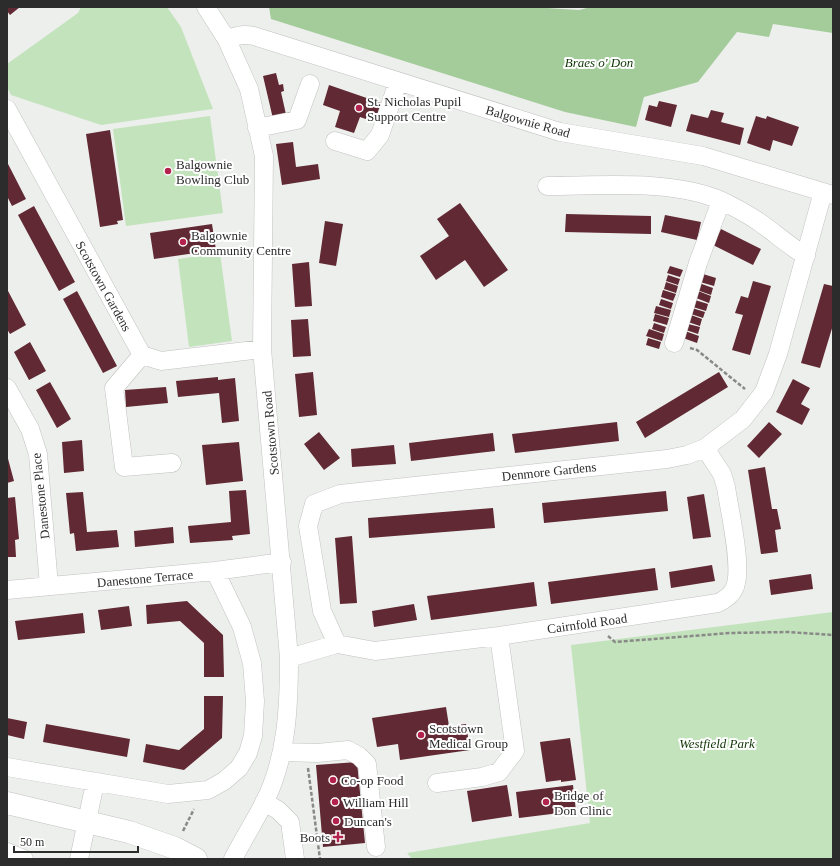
<svg xmlns="http://www.w3.org/2000/svg" width="840" height="866" viewBox="0 0 840 866" font-family="Georgia,serif">
  <rect width="100%" height="100%" fill="#edefec"/>
  <path fill="#c3e3bc" d="M81,7H167L181,27L213,109L101,125L11,95L7,87V64L78,13Z
    M210,116L223,213L126,226L113,129Z
    M220,253L232,341L189,347L178,259Z
    M833,612V859H412L407,853L590,823L571,645Z"/>
  <path fill="#a4cc9b" d="M269,7H531L579,10L591,7H833V33L773,24L769,37L737,32L698,82L644,97L636,127L565,112L271,19Z"/>
  <path fill="#602933" d="M7,7H20L10,15L7,11Z
    M276,73L279,85L283,84L284,91L281,92L287,119L274,123L263,76Z
    M329,85L387,105L380,124L360,117L354,133L335,127L340,111L323,105Z
    M659,101L677,105L671,127L645,120L649,105L657,107Z
    M711,110L724,113L721,122L744,128L740,145L686,131L691,114L708,118Z
    M756,116L766,119L767,116L799,127L792,146L773,140L770,151L747,143Z
    M110,130L123,220L117,221L118,224L100,227L86,134Z
    M293,142L296,167L318,164L320,179L282,185L276,144Z
    M7,162L26,199L12,206L7,196Z
    M460,203L508,270L484,287L465,260L436,280L420,256L449,236L437,219Z
    M34,206L75,282L59,291L18,215Z
    M566,214L651,216V234L565,232Z
    M665,215L701,222L697,240L661,232Z
    M325,221L343,224L336,266L319,263Z
    M212,224L216,250L154,259L150,233Z
    M721,229L761,249L753,265L713,245Z
    M309,262L312,306L295,307L292,264Z
    M670,266L683,270L680,277L667,273Z
    M703,274L716,278L714,286L700,282Z
    M668,275L680,279L678,285L666,281Z
    M753,281L771,286L750,355L732,350L743,315L735,313L741,296L748,298Z
    M666,282L678,286L676,293L664,289Z
    M699,283L713,288L711,295L697,290Z
    M824,284L833,286V325L820,368L801,363Z
    M7,289L26,325L10,334L7,329Z
    M663,290L676,294L673,301L661,297Z
    M77,291L117,366L103,373L63,299Z
    M698,291L711,296L709,303L696,298Z
    M661,299L673,303L671,309L659,305Z
    M695,300L708,304L706,311L693,307Z
    M656,306L671,310L669,317L654,313Z
    M692,308L705,312L703,318L691,314Z
    M655,314L669,318L667,325L653,321Z
    M691,315L702,319L700,326L688,322Z
    M308,319L311,356L293,357L291,320Z
    M654,323L666,327L664,333L652,329Z
    M688,324L700,327L698,334L686,330Z
    M649,329L664,334L662,341L646,336Z
    M685,331L699,336L697,343L683,338Z
    M648,338L661,342L659,349L646,345Z
    M30,342L46,371L29,380L14,352Z
    M313,372L317,415L299,417L295,374Z
    M719,372L728,387L645,438L636,422Z
    M218,377V380L235,378L239,421L222,423L219,393L178,397L176,381Z
    M793,379L810,388L801,404L810,409L802,425L776,412Z
    M50,382L71,419L57,428L36,390Z
    M166,387L168,403L126,407L125,390Z
    M617,422L619,441L515,453L512,434Z
    M769,422L782,434L759,458L747,446Z
    M319,432L340,458L324,470L304,444Z
    M493,433L495,451L411,461L409,443Z
    M82,440L84,471L64,473L62,442Z
    M239,442L243,481L206,485L202,445Z
    M394,445L396,464L352,467L351,449Z
    M7,455L14,481L7,483Z
    M765,467L772,509H777L781,529L775,530L778,552L761,554L748,470Z
    M246,490L250,534L232,536L233,540L190,543L188,526L231,522L229,491Z
    M666,491L668,511L544,523L542,503Z
    M83,492L87,532L117,530L119,547L76,551L74,533L70,534L66,493Z
    M704,494L711,537L693,539L687,497Z
    M15,497L19,539L15,540L16,557H7V498Z
    M493,508L495,528L369,538L368,518Z
    M173,527L174,543L135,547L134,531Z
    M352,536L357,603L340,604L335,538Z
    M712,565L715,581L671,588L669,572Z
    M655,568L658,590L551,604L548,582Z
    M811,574L813,589L771,595L769,580Z
    M534,582L537,606L431,620L427,596Z
    M187,601L223,635L224,677H204V643L180,621L147,624L146,605Z
    M414,604L417,620L374,627L372,611Z
    M129,606L132,626L101,630L98,610Z
    M83,613L85,633L18,640L15,621Z
    M204,696H223L222,738L184,770L143,762L146,744L179,750L204,729Z
    M446,707L449,726L466,724L470,750L400,760L398,744L377,747L372,718Z
    M7,718L27,722L24,739L7,735Z
    M46,724L130,739L127,757L43,742Z
    M570,738L576,780L561,782V780L546,782L540,742Z
    M357,762L365,843L323,847L316,765Z
    M507,785L512,816L472,822L467,791Z
    M573,785L576,811L519,818L516,792Z"/>
  <g fill="none" stroke-linecap="round" stroke-linejoin="round">
    <defs>
      <path id="minor" d="M206,7L227,40L249,89L264,156L262,349L289,658C289,707 287,758 264,803C254,822 243,840 233,859
        M227,40C236,35 243,34 254,36L560,132L703,156L833,195
        M7,109L142,355L161,361L262,349
        M257,128L297,120L310,84
        M335,141L367,151L380,135L398,82
        M547,186C600,186 673,179 722,201C734,207 748,214 759,222C775,233 789,246 806,256
        M674,343L698,263L721,201
        M142,355L114,388L124,467L172,463
        M7,388L30,429L38,454L49,586
        M7,590L215,571L282,562
        M337,644L322,611L308,526L314,504L340,494L667,459L687,455L705,448L743,419L764,392L778,354L823,192
        M289,658L337,644L375,651L499,636L718,603C724,600 731,596 734,589C744,571 729,509 726,487L722,474L705,448
        M282,752L317,753L348,750L359,756L367,764L376,847
        M7,767L168,794L208,790L224,781L239,768L248,753L253,736L255,701L252,663L242,627L215,571
        M437,783L482,777L499,772L515,751L499,636
        M264,802L278,810L290,822L295,859
        M7,852L24,859
        M79,859L95,783"/>
      <path id="major" d="M7,803L129,832L175,848L196,859"/>
    </defs>
    <use href="#minor" stroke="#c0c2c0" stroke-width="19"/>
    <use href="#major" stroke="#c0c2c0" stroke-width="23"/>
    <path stroke="#898a88" stroke-width="2.5" stroke-dasharray="4 2" stroke-linecap="butt" d="M690,348L697,350L745,389
      M608,636L615,642L730,633L788,632L833,635
      M308,768L320,859
      M183,831L194,809"/>
    <use href="#minor" stroke="#fff" stroke-width="18"/>
    <use href="#major" stroke="#fff" stroke-width="22"/>
  </g>
  <g fill="#b3224c" stroke="#fff" stroke-width="1.5">
    <circle cx="359" cy="108" r="4"/>
    <circle cx="168" cy="171" r="4"/>
    <circle cx="183" cy="242" r="4"/>
    <circle cx="421" cy="735" r="4"/>
    <circle cx="333" cy="780" r="4"/>
    <circle cx="335" cy="802" r="4"/>
    <circle cx="546" cy="802" r="4"/>
    <circle cx="336" cy="821" r="4"/>
    <path d="M336 831h4v4h4v4h-4v4h-4v-4h-4v-4h4z"/>
  </g>
  <g text-anchor="middle" stroke-width="4" stroke-linejoin="round" paint-order="stroke">
    <g font-size="13" font-style="italic" fill="#0e3604" stroke="#fff">
      <text x="599" y="67">Braes o' Don</text>
      <text x="717" y="748">Westfield Park</text>
    </g>
    <g font-size="13" fill="#2b2c2b" stroke="#fff" text-anchor="start">
      <text x="367" y="106">St. Nicholas Pupil<tspan x="367" dy="15">Support Centre</tspan></text>
      <text x="176" y="169">Balgownie<tspan x="176" dy="15">Bowling Club</tspan></text>
      <text x="191" y="240">Balgownie<tspan x="191" dy="15">Community Centre</tspan></text>
      <text x="429" y="733">Scotstown<tspan x="429" dy="15">Medical Group</tspan></text>
      <text x="341" y="785">Co-op Food</text>
      <text x="554" y="800">Bridge of<tspan x="554" dy="15">Don Clinic</tspan></text>
      <text x="343" y="807">William Hill</text>
      <text x="344" y="826">Duncan's</text>
      <text x="330" y="842" text-anchor="end">Boots</text>
    </g>
    <g font-size="13" fill="#2b2c2b" stroke="#fff">
      <text transform="translate(528 121) rotate(16)" y="5">Balgownie Road</text>
      <text transform="translate(104 286) rotate(61)" y="5">Scotstown Gardens</text>
      <text transform="translate(270 433) rotate(-95)" y="5">Scotstown Road</text>
      <text transform="translate(549 471) rotate(-6)" y="5">Denmore Gardens</text>
      <text transform="translate(40 496) rotate(-96)" y="5">Danestone Place</text>
      <text transform="translate(145 578) rotate(-5)" y="5">Danestone Terrace</text>
      <text transform="translate(587 623) rotate(-8)" y="5">Cairnfold Road</text>
    </g>
  </g>
  <rect width="840" height="866" fill="none" stroke="#2b2c2b" stroke-width="16"/>
  <path d="M14 846v6h124v-6" fill="none" stroke="#2b2c2b" stroke-width="2"/>
  <text x="20" y="846" font-size="12" fill="#2b2c2b" stroke="#ffffff" stroke-width="3" paint-order="stroke">50 m</text>
</svg>
